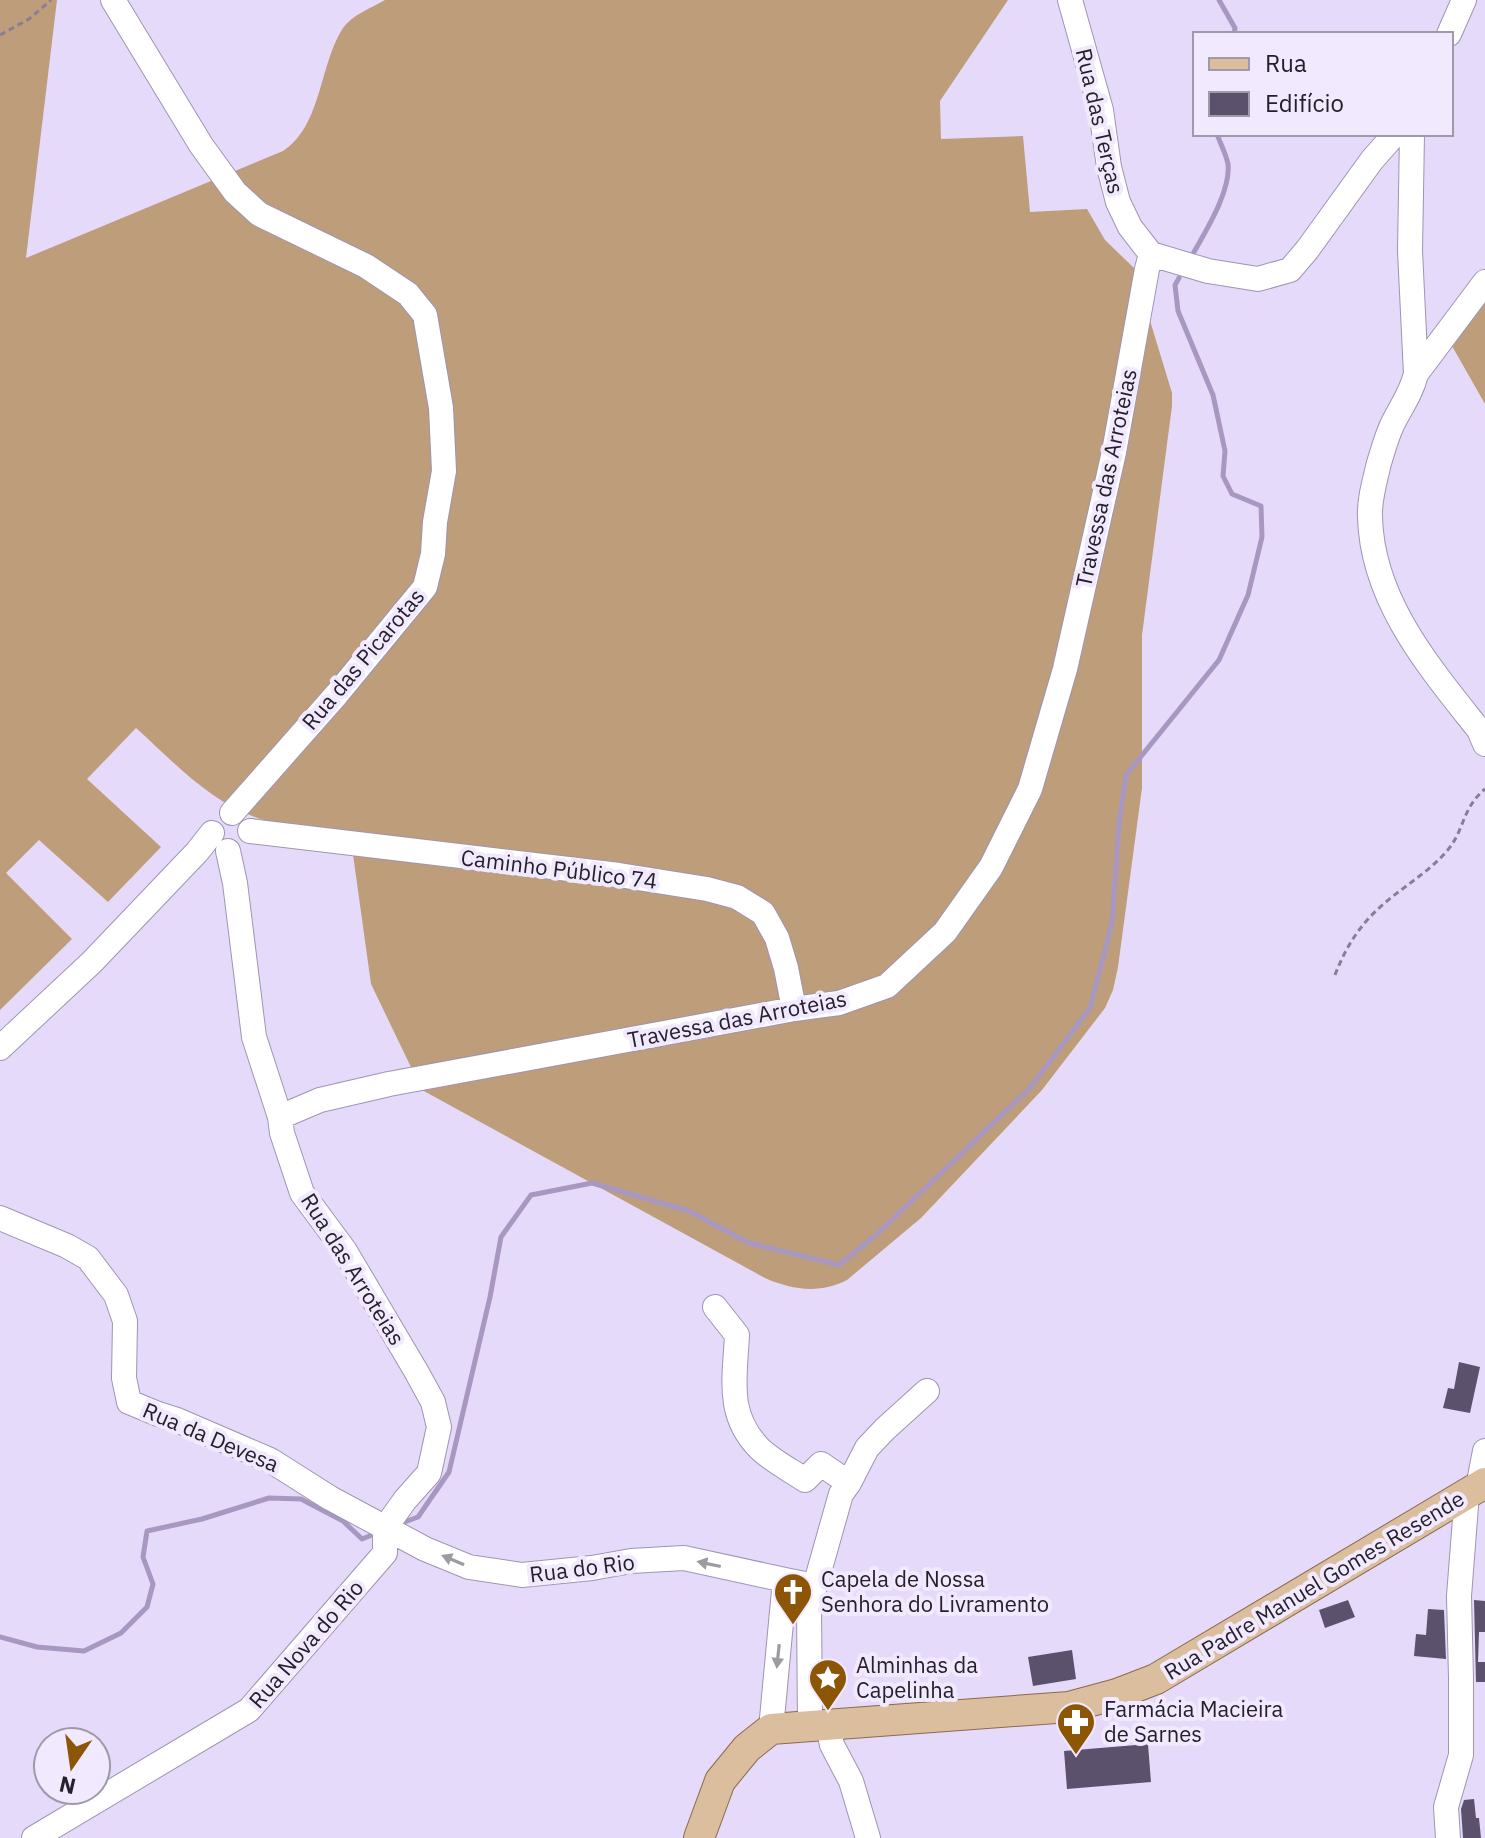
<svg xmlns="http://www.w3.org/2000/svg" width="1485" height="1838" viewBox="0 0 1485 1838" font-family="'IBM Plex Sans',sans-serif">
  <rect width="100%" height="100%" fill="#e6dafb"/>
  <path fill="#be9d7a" d="M0,0H57L26,258L283,151C322,126 319,65 343,28C352,15 371,8 385,0H1008L940,101L941,139L1023,136L1030,212L1087,209L1105,240L1134,268L1172,393V406L1142,635V788L1118,967L1113,990L1105,1008L1042,1090L921,1218L847,1280C820,1294 792,1290 765,1278L422,1090L371,984L350,833C322,829 291,828 264,820C212,805 175,763 136,728L87,779L161,847L108,902L39,840L6,873L72,939L0,1010Z
    M1485,293V404L1452,346Z"/>
  <g fill="none" stroke-linecap="round" stroke-linejoin="round">
    <path stroke="#a898c1" stroke-width="5" d="M1219,0L1235,28L1234,34
      M1194,252C1207,229 1231,190 1228,164C1226,154 1220,143 1217,134
      M399,1524L418,1517L449,1472L490,1297L501,1237L531,1195L592,1183L689,1211L749,1243L839,1265L877,1234L1029,1089L1090,1008L1112,923L1119,823L1126,775L1219,660L1248,595L1262,537L1261,506L1232,494L1223,476L1225,451L1213,395L1178,311L1175,285L1179,278
      M0,1637L37,1647L84,1651L121,1633L147,1607L153,1584L143,1557L147,1531L202,1519L269,1498L301,1499L343,1521L362,1539L372,1535"/>
  </g>
  <path fill="#5c516d" d="M1459,1362L1480,1367L1470,1413L1443,1408L1448,1388L1454,1389Z
    M1348,1600L1355,1617L1325,1628L1319,1610Z
    M1474,1600L1485,1601V1632H1479L1478,1662H1485V1682H1476Z
    M1428,1609L1444,1610L1446,1659L1414,1656L1416,1634L1426,1635Z
    M1072,1650L1076,1679L1033,1686L1028,1657Z
    M1148,1744L1151,1782L1067,1789L1064,1751Z
    M1474,1799L1476,1818H1479L1481,1838H1463L1461,1809L1464,1800Z"/>
  <g fill="none" stroke-linecap="round" stroke-linejoin="round">
    <defs>
      <path id="minor" d="M113,0L201,145L235,192L259,214L366,266L408,294L425,315L441,408L444,471L435,522L433,554L425,587L337,694L232,813
        M1070,0L1101,110L1109,167L1118,202L1130,227L1151,254L1208,271L1258,279L1290,270L1307,250L1372,160L1395,134
        M1449,34L1464,0
        M1412,134L1410,251L1416,374C1411,394 1402,405 1393,423C1387,435 1383,450 1379,463C1375,480 1369,500 1370,517C1372,601 1430,668 1479,730L1485,744
        M1416,374L1485,282
        M250,831L619,875L707,889L737,897L763,913L777,938L786,968L794,1009
        M228,851L235,883L254,1037L280,1117L282,1133L302,1193L345,1251L416,1371L433,1402L439,1427L429,1473L405,1500L385,1528
        M0,1048L92,962L197,852L212,833
        M280,1117L320,1100L389,1084L794,1009L839,1003L887,986L945,932L991,867L1030,789L1065,669L1114,452L1147,269L1151,254
        M0,1218L67,1246L88,1258L116,1295L125,1321L124,1378L129,1402L158,1414L177,1420L270,1460L330,1498L425,1549L469,1567L522,1575L592,1568L631,1561L684,1558L785,1580
        M715,1307L737,1335C735,1378 726,1414 759,1448C771,1460 790,1470 805,1480L821,1464L849,1483L841,1494L815,1586
        M849,1483L867,1448L885,1429L927,1391
        M1478,1487L1485,1451
        M828,1725L832,1745L851,1781L868,1838
        M771,1729L785,1580L815,1586L809,1607L810,1725
        M34,1838L249,1710L385,1553V1528
        M1448,1838L1446,1807L1461,1755V1678L1459,1596L1467,1493"/>
      <path id="major" d="M699,1838L720,1781L747,1748L771,1729L1069,1707L1117,1694L1156,1679L1485,1483"/>
    </defs>
    <use href="#minor" stroke="#9f94b2" stroke-width="26"/>
    <use href="#major" stroke="#8b6a4c" stroke-width="32"/>
    <path stroke="#877f95" stroke-width="3" stroke-dasharray="6 4" stroke-linecap="butt" d="M0,35L29,19L51,0
      M1335,975C1343,954 1354,934 1370,917C1393,892 1424,877 1446,852C1465,831 1461,809 1485,789"/>
    <use href="#minor" stroke="#fff" stroke-width="24"/>
    <use href="#major" stroke="#dabe9e" stroke-width="30"/>
  </g>
  <defs><path id="oneway-solid" d="M-6-.8H1V-3.2L6.5 0L1 3.2V.8H-6Z" transform="scale(2)"/></defs>
  <g fill="#9d9ba0">
    <use href="#oneway-solid" transform="translate(453 1560) rotate(-157)"/>
    <use href="#oneway-solid" transform="translate(709 1564) rotate(-168)"/>
    <use href="#oneway-solid" transform="translate(778 1656) rotate(96)"/>
  </g>
  <defs>
    <symbol id="church-pin" viewBox="-11 -11 22 30"><path d="M0 17L-7.5 6A9.5 9.5 0 1 1 7.5 6Z" fill="#8c5606" stroke="#f1e9fd"/><path d="M-1.2-6h2.4v3.5h3.3v2.4h-3.3V6h-2.4V-.1h-3.3v-2.4h3.3Z" fill="#fff"/></symbol>
    <symbol id="sight-pin" viewBox="-11 -11 22 30"><path d="M0 17L-7.5 6A9.5 9.5 0 1 1 7.5 6Z" fill="#8c5606" stroke="#f1e9fd"/><path d="M0-6L1.8-2.2L6-1.7L2.9 1.2L3.7 5.4L0 3.3L-3.7 5.4L-2.9 1.2L-6-1.7L-1.8-2.2Z" fill="#fff"/></symbol>
    <symbol id="pharmacy-pin" viewBox="-11 -11 22 30"><path d="M0 17L-7.5 6A9.5 9.5 0 1 1 7.5 6Z" fill="#8c5606" stroke="#f1e9fd"/><path d="M-2-6h4v4h4v4h-4v4h-4v-4h-4v-4h4Z" fill="#fff"/></symbol>
  </defs>
  <g fill-rule="evenodd">
    <use href="#church-pin" x="771" y="1570" width="44" height="60"/>
    <use href="#sight-pin" x="806" y="1656" width="44" height="60"/>
    <use href="#pharmacy-pin" x="1054" y="1700" width="44" height="60"/>
  </g>
  <g text-anchor="middle" stroke-width="8" stroke-linejoin="round" paint-order="stroke">
    <g font-size="22" fill="#25202c" stroke="#f1e9fd">
      <text transform="translate(1100 121) rotate(77)" y="8">Rua das Terças</text>
      <text transform="translate(1106 478) rotate(-78)" y="8">Travessa das Arroteias</text>
      <text transform="translate(363 659) rotate(-50)" y="8">Rua das Picarotas</text>
      <text transform="translate(559 869) rotate(7)" y="8">Caminho Público 74</text>
      <text transform="translate(737 1019) rotate(-11)" y="8">Travessa das Arroteias</text>
      <text transform="translate(353 1269) rotate(58)" y="8">Rua das Arroteias</text>
      <text transform="translate(211 1437) rotate(23)" y="8">Rua da Devesa</text>
      <text transform="translate(582 1568) rotate(-7)" y="8">Rua do Rio</text>
      <text transform="translate(1314 1585) rotate(-31)" y="8">Rua Padre Manuel Gomes Resende</text>
      <text transform="translate(306 1644) rotate(-49)" y="8">Rua Nova do Rio</text>
    </g>
    <g font-size="22" fill="#25202c" stroke="#f1e9fd" text-anchor="start">
      <text x="821" y="1587">Capela de Nossa<tspan x="821" dy="25">Senhora do Livramento</tspan></text>
      <text x="856" y="1673">Alminhas da<tspan x="856" dy="25">Capelinha</tspan></text>
      <text x="1104" y="1717">Farmácia Macieira<tspan x="1104" dy="25">de Sarnes</tspan></text>
    </g>
  </g>
  <rect x="1193" y="32" width="260" height="104" fill="#f1e9fd" stroke="#9f99a9" stroke-width="2"/>
  <rect x="1209" y="58" width="40" height="12" fill="#dabe9e" stroke="#9f99a9" stroke-width="2"/>
  <text x="1265" y="72" font-size="24" fill="#25202c">Rua</text>
  <rect x="1209" y="92" width="40" height="24" fill="#5c516d" stroke="#9f99a9" stroke-width="2"/>
  <text x="1265" y="112" font-size="24" fill="#25202c">Edifício</text>
  <g transform="translate(72 1766) rotate(193)"><circle r="38" fill="#f1e9fd" stroke="#9f99a9" stroke-width="2"/>
  <path d="M0-6L14 30L0 20L-14 30Z" fill="#8c5606"/>
  <text y="-12" font-size="22" font-weight="bold" text-anchor="middle" fill="#25202c">N</text>
  </g>
</svg>
